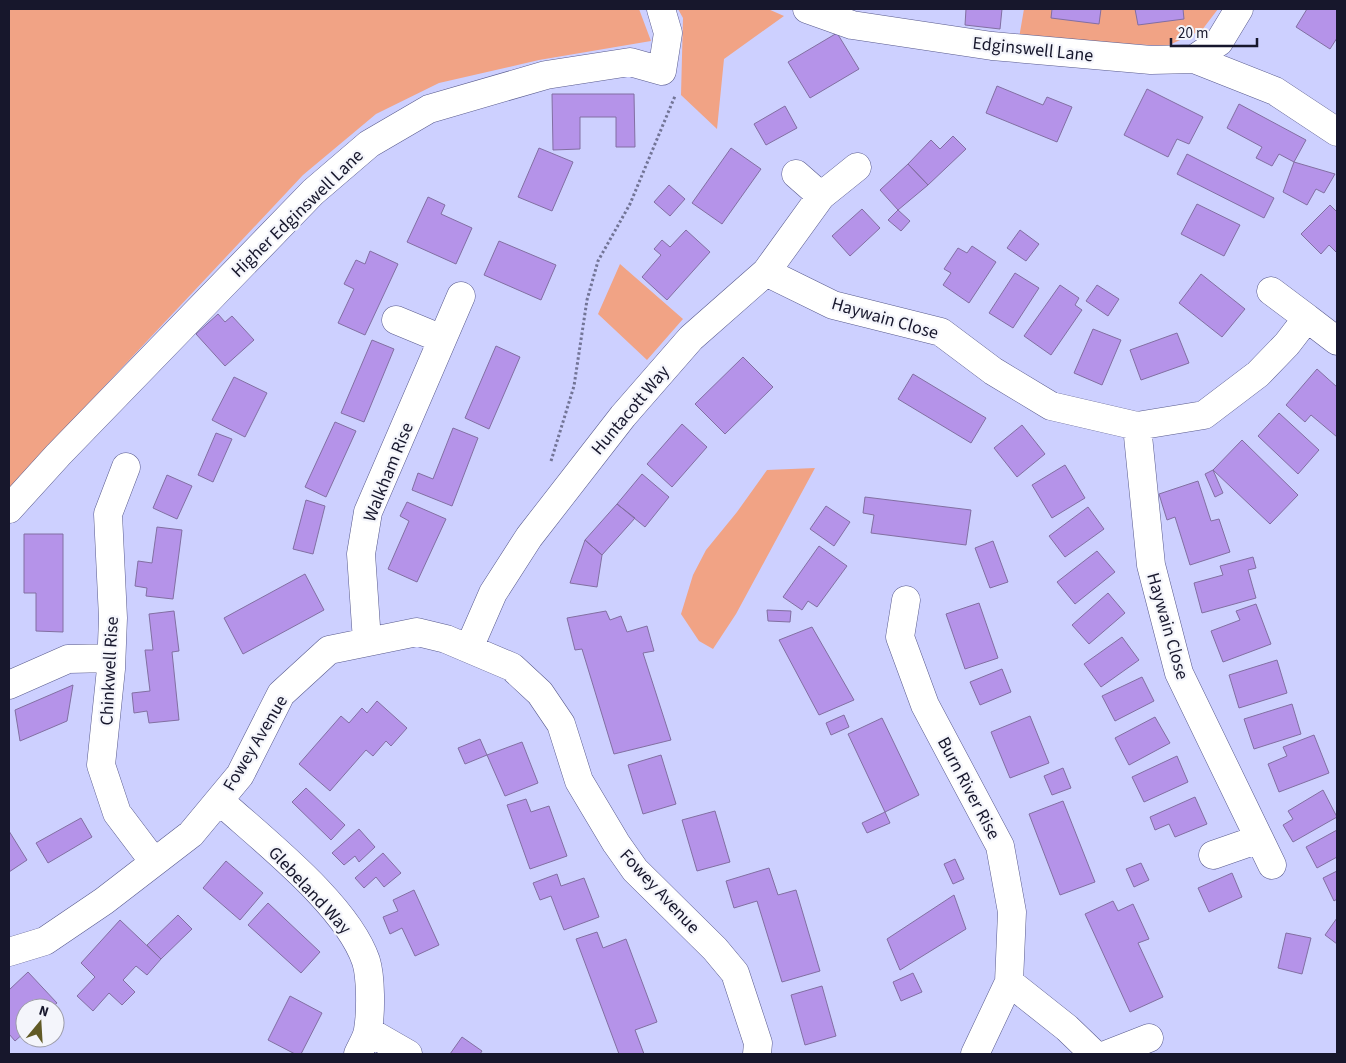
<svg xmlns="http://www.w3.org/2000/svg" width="1346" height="1063" viewBox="0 0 1346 1063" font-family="'Source Sans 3',sans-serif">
  <rect width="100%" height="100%" fill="#cdd0ff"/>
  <path fill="#f1a385" d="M9,9H639L651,41L539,60L439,83L376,114L303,175L9,488Z
    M678,9H768L784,16L724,59L717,129L681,95L683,18Z
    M1024,9H1218L1202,30L1167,46L1019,38Z
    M620,264L683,319L647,360L598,314Z
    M815,468L736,614L713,649L699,641L681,614L693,575L706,550L737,512L767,470Z"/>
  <path fill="#b593e9" stroke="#826fa2" d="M966,9H1002L1000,29L965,25Z
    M1052,9H1101L1099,24L1051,18Z
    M1135,9H1183L1184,19L1138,25Z
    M1307,9H1337V38L1330,49L1296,27Z
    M837,33L859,69L810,98L788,62Z
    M997,86L1043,105L1047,97L1072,107L1057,142L986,113Z
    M1147,89L1203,117L1189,144L1177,139L1168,157L1124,135Z
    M552,94H634L635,147H616V117H580V149L553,150Z
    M1239,104L1306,140L1294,162L1279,154L1272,166L1256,158L1262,147L1227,128Z
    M785,106L797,128L766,145L754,124Z
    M953,136L966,149L928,185L908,164L931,140L940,149Z
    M539,148L573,162L552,211L518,197Z
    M731,148L761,169L722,224L692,203Z
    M1187,154L1274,198L1264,218L1177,174Z
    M1294,162L1335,174L1324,193L1316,189L1307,205L1283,192Z
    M908,164L928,185L898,210L880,190Z
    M669,185L685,199L670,216L654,202Z
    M428,197L445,205L441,214L472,228L456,264L407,242Z
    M1197,204L1240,225L1224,256L1181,234Z
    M1330,205L1337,212V253L1329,245L1321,254L1301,234Z
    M862,209L880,228L850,256L832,236Z
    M898,210L910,221L901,231L888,220Z
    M686,230L710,252L667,300L642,277L661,255L654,249L662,240L670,247Z
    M1020,230L1039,244L1026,261L1007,248Z
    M499,241L556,265L541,300L484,275Z
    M972,246L996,262L969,303L943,285L951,273L944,269L958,248L967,253Z
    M370,251L398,264L365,335L338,323L354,289L344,284L356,260L365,264Z
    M1015,273L1039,288L1013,328L989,313Z
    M1201,274L1245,309L1222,337L1179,303Z
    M1060,285L1079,298L1075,305L1082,310L1051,355L1024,336Z
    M1097,285L1119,299L1108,316L1086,301Z
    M218,314L225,322L232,316L254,340L225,366L196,334Z
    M1093,329L1121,340L1102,385L1074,373Z
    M1177,333L1189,363L1141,380L1130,350Z
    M372,340L394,349L364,422L341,413Z
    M496,346L520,357L489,429L465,418Z
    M743,357L773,387L725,434L695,404Z
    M1317,369L1337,387V437L1311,415L1305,422L1286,405Z
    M913,374L986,418L971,443L898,399Z
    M234,377L267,393L245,437L212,420Z
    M1279,413L1319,450L1298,474L1258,436Z
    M335,422L356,431L326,497L305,487Z
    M682,424L707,447L672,487L647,464Z
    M1022,425L1045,454L1017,477L994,448Z
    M453,428L478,438L452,506L412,490L418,473L433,479Z
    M216,433L232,439L213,482L198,475Z
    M1242,440L1298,495L1270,524L1213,470Z
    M1065,465L1085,498L1052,518L1032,485Z
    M1213,470L1223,493L1215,497L1205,474Z
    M642,474L669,497L645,527L617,504Z
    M167,475L192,486L177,519L153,508Z
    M1198,481L1211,521L1219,519L1230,552L1190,565L1175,517L1167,520L1159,494Z
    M865,497L971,510L966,545L871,533L874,515L863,513Z
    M306,500L325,506L313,554L293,549Z
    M407,502L446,519L417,582L388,569L409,521L400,516Z
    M617,504L635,518L602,555L585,540Z
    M826,506L850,522L834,546L810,529Z
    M1088,507L1104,529L1065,557L1049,536Z
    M157,527L182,530L173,599L146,596L147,588L135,586L138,561L152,563Z
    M24,534H63V632L36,631V593H24Z
    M585,540L602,555L597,587L570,583Z
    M993,541L1008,582L990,588L975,548Z
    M819,546L847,566L817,607L808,601L802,610L783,597Z
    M1097,551L1115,572L1075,604L1057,582Z
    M1253,557L1256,568L1248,570L1256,598L1202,613L1194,583L1223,575L1220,566Z
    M305,574L324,610L243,654L224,618Z
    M1108,593L1125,613L1089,644L1072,625Z
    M979,603L998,658L965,669L946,614Z
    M1256,604L1271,644L1223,662L1211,631L1240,620L1236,611Z
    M767,610L791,611L790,622L768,621Z
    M174,611L179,651L172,652L179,720L149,723L147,711L134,713L132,693L150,691L145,650H153L149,614Z
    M606,611L610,620L621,616L627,632L647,626L654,651L643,653L671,740L614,754L582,649L575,650L567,618Z
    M812,627L854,700L819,715L779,640Z
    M1122,637L1139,660L1101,687L1084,664Z
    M1277,660L1287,693L1239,708L1229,675Z
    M1002,669L1011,692L980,705L970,682Z
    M1142,677L1154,701L1115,721L1102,696Z
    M73,685L67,721L20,741L15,710Z
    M377,701L407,728L391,746L386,741L373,756L366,750L330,791L299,764L341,716L349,723L362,708L367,713Z
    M1292,704L1301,734L1254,749L1244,719Z
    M844,715L849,727L831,735L826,723Z
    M1030,716L1049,763L1010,778L991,732Z
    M1155,717L1170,743L1129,765L1115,738Z
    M882,718L919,795L885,812L848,734Z
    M1314,735L1329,773L1279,792L1268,764L1287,756L1283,747Z
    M480,739L487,755L465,764L458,748Z
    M522,742L538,783L505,796L487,755Z
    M661,755L676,804L643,814L628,765Z
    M1177,756L1188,782L1144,802L1132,777Z
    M1063,768L1071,788L1052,795L1044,776Z
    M306,788L345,825L331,840L292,802Z
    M1323,790L1337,817L1293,842L1283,825L1293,819L1288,811Z
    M1195,797L1207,824L1175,837L1169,824L1155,830L1150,817Z
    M526,799L531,812L549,806L567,856L530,869L507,805Z
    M1063,801L1095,882L1060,895L1029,814Z
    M715,811L730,862L697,871L682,820Z
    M885,812L890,823L867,833L862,823Z
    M81,818L92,837L48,863L36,843Z
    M359,829L375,847L359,862L355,856L344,865L332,853Z
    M1337,830V857L1317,868L1306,847Z
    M9,831L27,860L9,872Z
    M383,853L401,873L384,887L376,877L364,888L355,878Z
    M955,859L964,879L953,884L944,864Z
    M226,861L263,893L240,920L203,888Z
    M1141,863L1149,880L1134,887L1126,869Z
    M769,868L778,895L796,890L820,971L782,982L757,901L734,908L726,881Z
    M1337,871V899L1334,901L1323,878Z
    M1232,873L1242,897L1209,912L1198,888Z
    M557,874L561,886L584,878L599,917L564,930L551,896L540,900L533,883Z
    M414,890L439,945L415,956L402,928L390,934L383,917L398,911L393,900Z
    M954,895L966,929L900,970L887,939Z
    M1113,901L1118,911L1133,904L1149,939L1138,943L1163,997L1130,1012L1085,914Z
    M268,903L320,952L301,973L248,925Z
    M178,915L192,929L161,959L147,945Z
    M1337,918V944L1325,935Z
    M120,920L161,959L147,975L136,966L123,980L135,992L122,1005L109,993L93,1011L77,996L95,977L81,963Z
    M597,932L603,948L626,939L657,1022L635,1030L644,1054H619L576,939Z
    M1286,933L1311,938L1302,974L1278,968Z
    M28,972L57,1003L51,1008H25V1032L15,1041L9,1034V990Z
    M913,973L922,992L901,1001L893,982Z
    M822,986L836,1036L805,1045L791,995Z
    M290,996L322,1013L301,1054H295L268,1040Z
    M462,1037L482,1051L480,1054H450Z"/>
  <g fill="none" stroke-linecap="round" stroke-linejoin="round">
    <defs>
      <path id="minor" d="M807,9L852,25L992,46L1151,60L1194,59L1219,42L1239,9
        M1194,59L1275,91L1337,132
        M796,174L821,196
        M766,272L833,305L941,332L993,371L1051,406L1137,426L1204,415L1258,374L1287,344L1307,318L1337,341
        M1271,291L1307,318
        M396,320L442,339
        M1137,426L1151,565L1179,673L1272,865
        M126,467L108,514L113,618L111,669L101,765L117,813L154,862
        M9,509L58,455L313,192L369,144L429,109L546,75L630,62L662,71L668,33L661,9
        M906,600L900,637L925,705L1000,846L1012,912L1009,982L975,1054
        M367,641L361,554L368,512L461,296
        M469,648L493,593L529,537L623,416L691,338L766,272L821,196L857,167
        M9,685L68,659L111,658
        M220,801C264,841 347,905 366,961C371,977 371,1012 368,1030C367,1038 361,1047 358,1054
        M1213,855L1259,839
        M9,952L45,941L104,901L191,834L240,775L281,694L329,650L417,632L446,639L512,667L540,693L561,724L579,781L616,843L635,870L715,949L735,973L758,1043L757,1054
        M1009,982L1067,1028L1094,1054
        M368,1031L408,1054
        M1108,1054L1149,1038"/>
    </defs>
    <use href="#minor" stroke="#585a8d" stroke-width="29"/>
    <path stroke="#727496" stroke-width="3" stroke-dasharray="2.5 2.5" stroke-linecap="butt" d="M551,461L574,386L587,300L598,261L630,204L675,96"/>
    <use href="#minor" stroke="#fff" stroke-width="28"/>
  </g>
  <g text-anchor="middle" stroke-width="4.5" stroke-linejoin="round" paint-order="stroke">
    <g font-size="18" fill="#17172c" stroke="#f4f5fb">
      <text transform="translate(1033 49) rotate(6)" y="6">Edginswell Lane</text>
      <text transform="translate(297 213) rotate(-44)" y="6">Higher Edginswell Lane</text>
      <text transform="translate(885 318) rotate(16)" y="6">Haywain Close</text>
      <text transform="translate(630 410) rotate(-50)" y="6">Huntacott Way</text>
      <text transform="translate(388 472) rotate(-68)" y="6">Walkham Rise</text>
      <text transform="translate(1168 626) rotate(74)" y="6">Haywain Close</text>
      <text transform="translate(109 671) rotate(-87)" y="6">Chinkwell Rise</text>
      <text transform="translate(255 743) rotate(-59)" y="6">Fowey Avenue</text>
      <text transform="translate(969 788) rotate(62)" y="6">Burn River Rise</text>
      <text transform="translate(310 890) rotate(47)" y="6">Glebeland Way</text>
      <text transform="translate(660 891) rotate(47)" y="6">Fowey Avenue</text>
    </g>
  </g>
  <rect width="1346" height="1063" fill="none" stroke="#17172c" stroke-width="20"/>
  <g transform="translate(40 1023) rotate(18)"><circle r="24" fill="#f4f5fb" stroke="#9c9ca8"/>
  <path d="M0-4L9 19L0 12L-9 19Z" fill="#615a26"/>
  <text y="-8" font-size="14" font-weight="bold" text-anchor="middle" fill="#17172c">N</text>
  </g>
  <path d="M1171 38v8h86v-8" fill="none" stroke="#17172c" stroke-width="2.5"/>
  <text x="1178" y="38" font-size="15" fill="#17172c" stroke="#f4f5fb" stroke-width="4" paint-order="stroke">20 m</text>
</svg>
